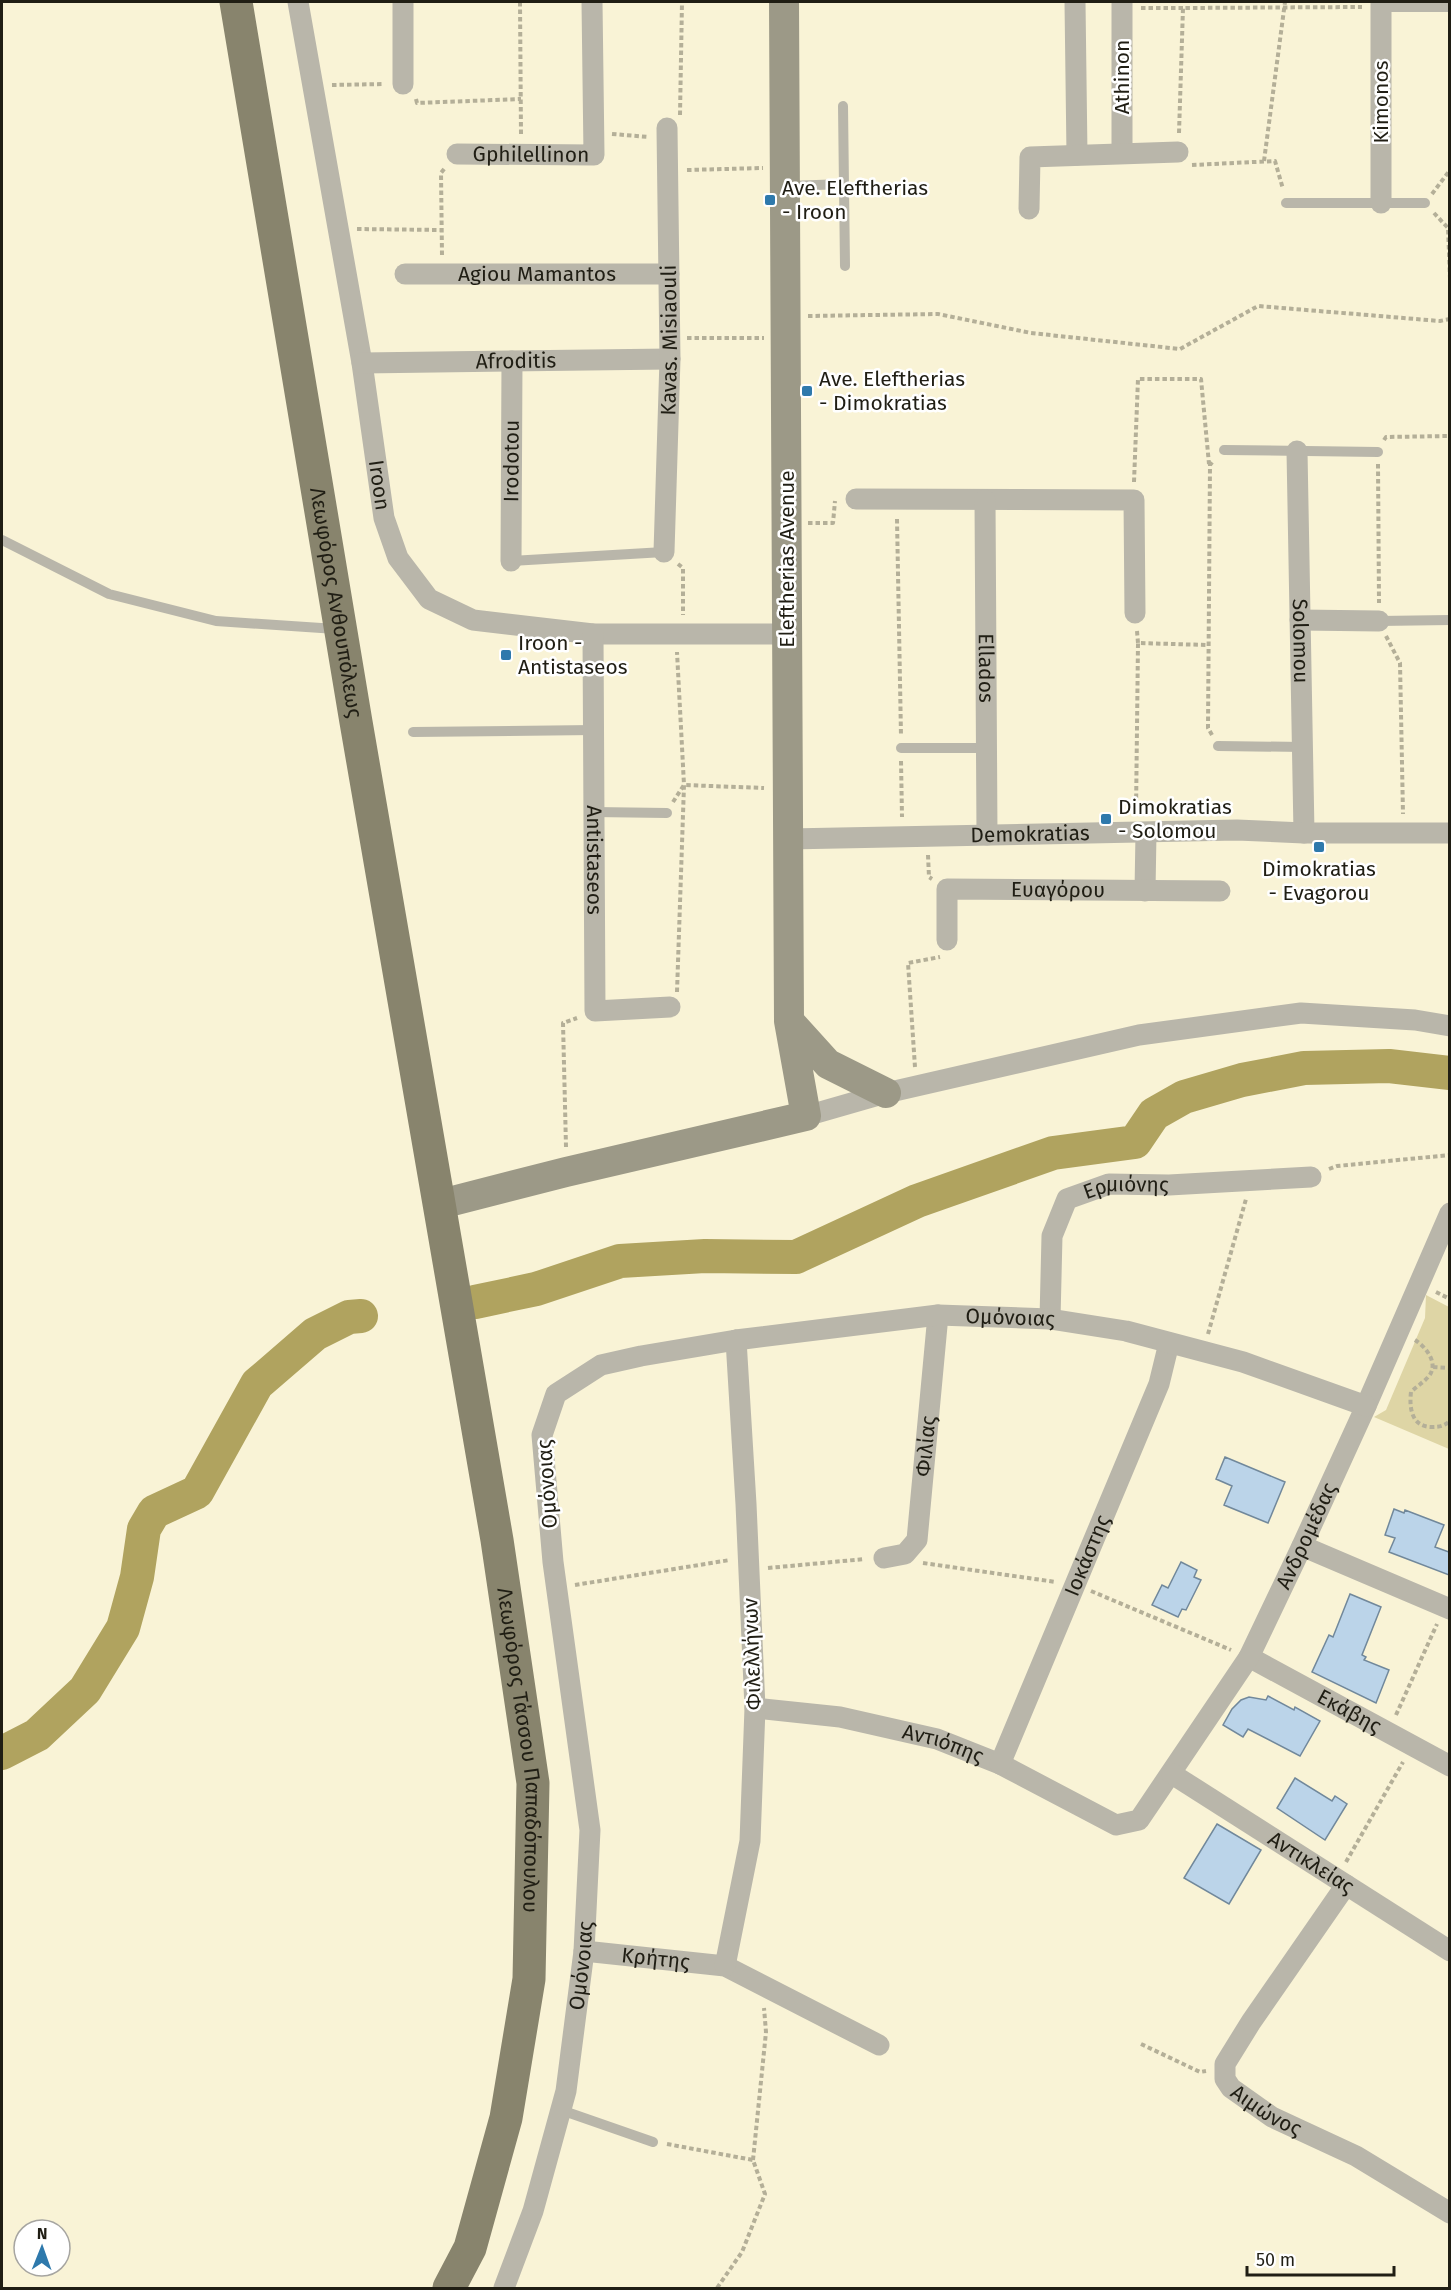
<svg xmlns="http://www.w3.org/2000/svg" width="1451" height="2290" viewBox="0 0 1451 2290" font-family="'Fira Sans',sans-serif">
  <rect width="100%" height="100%" fill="#f9f3d6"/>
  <path fill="#ded5a5" d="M1426,1295L1449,1307V1449L1374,1417L1386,1410L1425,1318Z"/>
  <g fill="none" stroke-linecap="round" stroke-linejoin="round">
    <path stroke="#b0a35f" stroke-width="34" d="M475,1302L536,1289L620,1261L705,1256L796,1257L917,1201L1053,1153L1135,1142L1154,1114L1184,1097L1242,1080L1304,1068L1389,1066L1450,1073
      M2,1753L37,1735L85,1690L123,1628L137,1577L144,1529L154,1512L197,1492L257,1384L315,1334L349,1317L361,1316"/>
  </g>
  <path fill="#bbd4e9" stroke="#71889b" stroke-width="1.5" d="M1225,1457L1285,1482L1268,1523L1224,1505L1232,1486L1216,1479Z
    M1394,1509L1404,1513L1405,1510L1444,1525L1435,1547L1449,1552V1575L1389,1552L1395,1538L1385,1535Z
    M1181,1562L1197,1570L1194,1577L1201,1580L1186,1610L1182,1609L1178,1617L1152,1605L1162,1585L1168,1588Z
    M1350,1594L1381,1607L1362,1655L1366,1657L1364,1660L1389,1670L1376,1703L1312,1672L1329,1635L1333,1637Z
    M1268,1696L1294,1710L1295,1707L1320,1721L1300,1756L1248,1729L1243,1737L1223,1725L1232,1709L1241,1700L1249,1697L1266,1700Z
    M1295,1778L1332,1801L1335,1796L1347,1804L1325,1840L1277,1808Z
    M1217,1824L1261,1850L1229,1904L1184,1878Z"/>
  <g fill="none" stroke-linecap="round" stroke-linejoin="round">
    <path stroke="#b4af98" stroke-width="4" stroke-dasharray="4.5 3" stroke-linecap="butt" d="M520,2L521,135
      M1141,8H1183
      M332,85L384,84
      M416,99L417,103L521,99
      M680,115L682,2
      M1179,133L1183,8L1362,7
      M612,134L649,137
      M1264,161L1285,2
      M1192,165L1275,161L1283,189
      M687,170L763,168
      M1432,194L1450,170
      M1434,213L1448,228L1450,278
      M357,229L441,230
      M442,255L441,173L445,168
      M808,316L938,314L1031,333L1180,349L1258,306L1440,321L1450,319
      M687,338H764
      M1384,440L1386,437L1450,436
      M1378,464L1379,603
      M1134,482L1138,379H1201L1209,464
      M897,519L901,736
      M808,523H833L835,501
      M678,564L683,568V615
      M1137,631L1138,643L1207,645
      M1386,636L1400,663L1403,814
      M1212,735L1208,728L1210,465L1214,460
      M901,761L902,817
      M673,802L684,785L764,788
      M1136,813L1138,643
      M928,855L929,877L932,879
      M677,992L684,785L677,652
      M915,1067L908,963L940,957
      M566,1147L563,1023L577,1018
      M1329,1169L1337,1166L1450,1155
      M1436,1292L1450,1299
      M1208,1334L1246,1199
      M1415,1340C1426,1347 1439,1363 1429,1376C1424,1382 1417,1386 1411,1392C1409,1409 1412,1427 1432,1427C1440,1427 1444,1426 1450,1421
      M1450,1366V1382
      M1433,1367L1449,1368
      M923,1563L1056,1582
      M768,1568L865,1559
      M575,1585L730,1560
      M1091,1591L1231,1650
      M1396,1715L1437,1624
      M1346,1862L1403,1762
      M1141,2044L1200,2072L1206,2071
      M667,2144L753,2160L765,2194L742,2252L717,2288
      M753,2160L766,2032L764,2008"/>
    <path stroke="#b9b6aa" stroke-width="10" d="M1381,7H1450
      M843,106L845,266
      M788,186L844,184
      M1286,203H1425
      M1224,450L1378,452
      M2,540L109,594L216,621L336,629
      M511,561L664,552
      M1379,621L1450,620
      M413,732L594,730
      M1218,746L1303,747
      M901,748H987
      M594,812L667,813
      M561,2110L653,2142"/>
    <g stroke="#b9b6aa" stroke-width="21">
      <path id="s1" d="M298,2L362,363L384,518L398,558L429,599L473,620L593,634H787"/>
      <path d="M403,2V84"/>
      <path d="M1075,2L1077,155"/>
      <path d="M1122,2V153"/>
      <path d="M1381,2V203"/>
      <path id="s2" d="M457,154L594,155L592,2"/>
      <path d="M1029,209L1030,157L1178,152"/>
      <path id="s3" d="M405,274H669"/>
      <path id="s4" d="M362,363L670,359"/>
      <path id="s5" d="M1297,451L1304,833"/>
      <path d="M856,499L1134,500L1135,613"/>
      <path id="s6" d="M985,500L987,835"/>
      <path id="s7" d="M664,552L670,359L667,128"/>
      <path id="s8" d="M511,561L512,361"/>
      <path d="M1300,620L1379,621"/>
      <path id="s9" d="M593,634L595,1011L670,1007"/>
      <path id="s10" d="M788,839L1237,830L1304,833H1450"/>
      <path d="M1145,891L1146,833"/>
      <path id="s11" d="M947,940V889L1220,891"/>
      <path d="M806,1116L886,1093L1139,1035L1301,1013L1415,1020L1450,1026"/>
      <path id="s12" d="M1050,1319L1052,1236L1067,1199L1109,1184L1169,1185L1311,1177"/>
      <path d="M1302,1546L1450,1609"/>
      <path id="s13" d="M884,1558L905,1554L917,1540L938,1315"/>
      <path id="s14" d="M1249,1657L1450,1766"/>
      <path id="s15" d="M755,1708L840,1717L937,1739L1000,1764L1116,1825L1139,1820L1249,1657L1302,1546L1366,1406L1450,1213"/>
      <path id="s16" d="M1000,1764L1159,1384L1169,1343"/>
      <path id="s17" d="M1172,1774L1450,1951"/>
      <path id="s18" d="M1346,1885L1251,2022L1225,2064V2079L1231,2088L1272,2117L1356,2156L1450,2213"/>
      <path id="s19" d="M584,1951L725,1966L879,2045"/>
      <path d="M725,1966L750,1841L755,1708L746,1504L736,1340"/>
      <path id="s20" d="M504,2288L533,2211L566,2091L584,1951L590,1830L553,1562L542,1435L556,1394L601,1365L641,1356L736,1340L938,1315L1050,1319L1126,1331L1243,1362L1366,1406"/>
    </g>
    <path stroke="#9c9987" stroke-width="30" d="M789,1021L828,1064L886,1093
      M441,1204L566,1172L806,1116L789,1021L784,2"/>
    <path stroke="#88846d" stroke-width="33" id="s21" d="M236,2L356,722L497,1540L533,1783L529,1979L506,2118L470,2248L449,2288"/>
  </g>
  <g fill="#2e79ac" stroke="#fff" stroke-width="2">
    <rect x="764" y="194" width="12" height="12" rx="3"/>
    <rect x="801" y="385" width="12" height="12" rx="3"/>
    <rect x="500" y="649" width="12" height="12" rx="3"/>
    <rect x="1100" y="813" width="12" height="12" rx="3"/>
    <rect x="1313" y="841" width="12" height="12" rx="3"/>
  </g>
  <g text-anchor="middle" stroke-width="5" stroke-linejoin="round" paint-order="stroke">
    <g font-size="21" fill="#201e14" stroke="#fff">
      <text transform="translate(1122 77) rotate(-90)" y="7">Athinon</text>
      <text transform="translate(1381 102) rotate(-90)" y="7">Kimonos</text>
      <text dy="7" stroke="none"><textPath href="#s2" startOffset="74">Gphilellinon</textPath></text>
      <text dy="7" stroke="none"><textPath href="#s3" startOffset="132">Agiou Mamantos</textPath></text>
      <text dy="7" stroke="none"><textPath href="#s7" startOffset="212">Kavas. Misiaouli</textPath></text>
      <text dy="7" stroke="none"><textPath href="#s4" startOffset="154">Afroditis</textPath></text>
      <text dy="7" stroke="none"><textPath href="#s8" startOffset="100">Irodotou</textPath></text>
      <text dy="7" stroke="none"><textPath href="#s1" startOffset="490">Iroon</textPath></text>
      <text transform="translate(787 559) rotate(-90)" y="7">Eleftherias Avenue</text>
      <text dy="7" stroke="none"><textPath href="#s21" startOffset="609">Λεωφόρος Ανθουπόλεως</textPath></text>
      <text dy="7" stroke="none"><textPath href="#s5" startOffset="190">Solomou</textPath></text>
      <text dy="7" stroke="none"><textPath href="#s6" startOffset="168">Ellados</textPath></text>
      <text dy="7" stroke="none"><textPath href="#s10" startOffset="242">Demokratias</textPath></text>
      <text dy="7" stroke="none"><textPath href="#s9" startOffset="226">Antistaseos</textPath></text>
      <text dy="7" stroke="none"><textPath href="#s11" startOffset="162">Ευαγόρου</textPath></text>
      <text dy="7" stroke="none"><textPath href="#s12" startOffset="184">Ερμιόνης</textPath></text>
      <text dy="7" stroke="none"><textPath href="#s20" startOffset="1377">Ομόνοιας</textPath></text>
      <text dy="7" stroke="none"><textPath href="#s13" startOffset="134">Φιλίας</textPath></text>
      <text transform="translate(547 1484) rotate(-94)" y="7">Ομόνοιας</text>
      <text dy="7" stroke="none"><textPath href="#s15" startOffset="738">Ανδρομέδας</textPath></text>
      <text dy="7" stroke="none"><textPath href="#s16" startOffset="226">Ιοκάστης</textPath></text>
      <text transform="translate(752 1654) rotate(-92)" y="7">Φιλελλήνων</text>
      <text dy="7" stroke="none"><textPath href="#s14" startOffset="114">Εκάβης</textPath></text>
      <text dy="7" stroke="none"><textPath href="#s15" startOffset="192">Αντιόπης</textPath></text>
      <text dy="7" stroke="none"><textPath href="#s21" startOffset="1772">Λεωφόρος Τάσσου Παπαδόπουλου</textPath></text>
      <text dy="7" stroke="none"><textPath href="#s17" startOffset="165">Αντικλείας</textPath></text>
      <text dy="7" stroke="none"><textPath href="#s19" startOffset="72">Κρήτης</textPath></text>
      <text dy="7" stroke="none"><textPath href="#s20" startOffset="333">Ομόνοιας</textPath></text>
      <text dy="7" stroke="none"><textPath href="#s18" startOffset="284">Αιμώνος</textPath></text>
    </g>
    <g font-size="21" fill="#201e14" stroke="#fff" text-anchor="start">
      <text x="782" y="195">Ave. Eleftherias<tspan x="782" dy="24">- Iroon</tspan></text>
      <text x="819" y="386">Ave. Eleftherias<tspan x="819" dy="24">- Dimokratias</tspan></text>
      <text x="518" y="650">Iroon -<tspan x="518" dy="24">Antistaseos</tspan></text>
      <text x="1118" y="814">Dimokratias<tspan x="1118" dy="24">- Solomou</tspan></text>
      <text x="1319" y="876" text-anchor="middle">Dimokratias<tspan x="1319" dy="24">- Evagorou</tspan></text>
    </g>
  </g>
  <rect width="1451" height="2290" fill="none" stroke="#201e14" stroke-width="6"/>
  <g transform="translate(42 2248) rotate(1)"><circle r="28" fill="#ffffff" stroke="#a6a5a1" stroke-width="1.5"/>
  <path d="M0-4.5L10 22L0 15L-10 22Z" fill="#2e79ac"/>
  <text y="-9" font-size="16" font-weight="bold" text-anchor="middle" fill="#201e14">N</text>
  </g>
  <path d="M1247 2266v9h147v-9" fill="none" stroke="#201e14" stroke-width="3"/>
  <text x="1256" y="2266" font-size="18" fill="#201e14" stroke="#ffffff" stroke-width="4.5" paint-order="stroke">50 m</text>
</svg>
